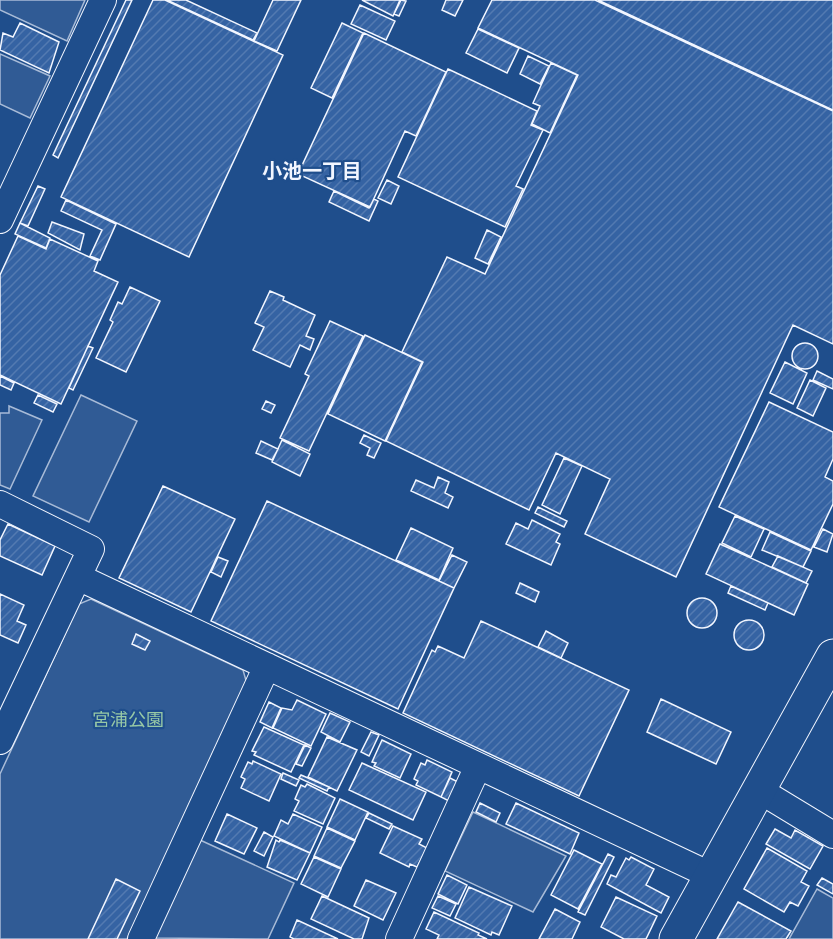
<svg xmlns="http://www.w3.org/2000/svg" width="833" height="939" viewBox="0 0 833 939" font-family="'Fira Sans','Noto Sans JP',sans-serif">
  <defs>
    <pattern id="building-hatch" width="6" height="6" patternUnits="userSpaceOnUse" patternTransform="scale(1.5)"><rect width="6" height="6" fill="#3563a3"/><path d="M-1 1l2-2M0 6l6-6M5 7l2-2" fill="none" stroke="#537ab1"/></pattern>
  </defs>
  <rect width="100%" height="100%" fill="#1f4e8c"/>
  <path fill="#305b95" stroke="#a8bbd7" stroke-width="1.5" d="M0,0H85L67,41L0,10Z
    M0,54L50,76L30,118L0,104Z
    M81,395L137,421L89,522L33,496Z
    M9,406L42,420L10,489L0,485V413H9Z
    M91,599L243,670L247,684L127,939H0V774L79,604Z
    M473,812L566,856L533,912L445,871Z
    M200,840L294,883L268,939L154,938Z
    M817,889L833,898V939H789Z"/>
  <path fill="url(#building-hatch)" stroke="#f2f6ff" stroke-width="1.5" d="M126,0H132L58,158L53,155Z
    M153,0H165L283,55L189,257L61,197Z
    M167,0H186L257,33L253,40Z
    M273,0H301L277,51L254,41Z
    M362,0H400L393,16Z
    M401,0L406,1L399,16L394,14Z
    M446,0H463L455,16L442,10Z
    M492,0H595L833,111V344L793,325L676,577L585,534L610,479L556,453L529,510L386,441L423,362L402,352L447,257L485,274L578,75L478,28Z
    M598,0H833V110Z
    M360,5L395,21L386,40L351,24Z
    M20,23L59,42L49,73L0,50L3,33L13,37Z
    M342,23L363,33L332,98L311,88Z
    M478,29L519,48L507,73L466,53Z
    M364,33L446,72L416,136L405,131L370,207L298,174Z
    M528,56L549,66L540,84L520,74Z
    M551,63L577,75L550,133L532,124L540,106L533,103Z
    M448,69L537,111L531,125L543,130L516,186L523,189L505,227L398,177Z
    M387,180L399,186L391,204L378,198Z
    M38,186L45,189L28,226L20,223Z
    M334,191L369,208L374,199L378,201L369,221L329,202Z
    M66,200L116,224L100,260L90,256L102,230L61,211Z
    M52,222L84,234L80,250L48,233Z
    M20,223L50,238L46,248L15,234Z
    M487,230L501,237L488,264L475,258Z
    M18,236L46,249L50,239L98,261L94,271L118,282L61,404L0,375V275Z
    M130,287L160,301L126,372L96,358L113,322L110,320L118,302L122,304Z
    M270,291L284,297L283,300L315,315L306,336L314,339L310,350L300,345L290,367L253,350L264,327L255,323Z
    M330,321L363,336L309,451L280,438L309,376L305,374Z
    M365,335L422,362L385,441L328,414Z
    M792 356a13 13 0 1 1 26 0a13 13 0 1 1-26 0Z
    M88,346L93,348L73,390L69,388Z
    M785,362L807,373L793,404L770,393Z
    M817,371L833,379V389L813,380Z
    M0,376L14,383L11,390L0,385Z
    M810,380L826,388L813,416L797,408Z
    M38,395L57,404L53,412L34,403Z
    M266,401L275,405L271,413L262,409Z
    M769,402L833,432V459L825,477L833,481V504L811,550L719,507Z
    M364,435L381,443L374,458L367,455L370,448L360,443Z
    M282,440L310,454L300,476L272,462Z
    M261,441L278,449L272,460L256,453Z
    M564,458L582,466L560,514L542,505Z
    M438,477L449,482L445,493L453,497L448,508L411,491L416,480L434,488Z
    M163,486L235,519L191,612L119,578Z
    M267,501L454,588L398,709L211,621Z
    M538,507L567,521L564,527L535,513Z
    M735,516L764,529L751,557L722,543Z
    M532,520L560,534L556,542L560,544L551,565L506,544L516,523L528,529Z
    M8,524L55,546L42,575L0,556V540Z
    M411,528L453,548L439,580L396,560Z
    M823,529L833,534L827,552L814,547Z
    M770,532L811,551L803,567L762,550Z
    M720,544L808,584L794,615L706,574Z
    M452,555L467,562L454,588L439,581Z
    M778,556L812,571L806,583L772,567Z
    M218,557L228,561L221,577L211,572Z
    M520,583L539,592L535,602L516,593Z
    M731,586L768,603L765,610L728,593Z
    M0,594L24,605L17,621L26,625L18,643L0,635Z
    M687 613a15 15 0 1 1 30 0a15 15 0 1 1-30 0Z
    M734 635a15 15 0 1 1 30 0a15 15 0 1 1-30 0Z
    M481,621L629,690L579,796L403,713L432,650L435,652L438,646L464,658Z
    M546,631L568,643L561,658L538,647Z
    M136,634L150,641L145,650L132,644Z
    M661,699L731,732L716,764L647,732Z
    M297,700L326,714L311,746L273,728L282,708L292,710Z
    M269,702L281,708L272,728L260,722Z
    M330,713L350,722L340,742L321,732Z
    M264,727L304,745L291,772L254,755L256,752L252,751Z
    M371,732L379,735L369,756L361,752Z
    M327,737L357,750L337,791L308,777Z
    M382,740L411,754L400,778L374,766L376,763L372,762Z
    M305,745L311,748L302,766L296,764Z
    M427,760L452,772L441,797L416,785L418,781L414,779L421,763L425,765Z
    M253,761L281,774L269,801L241,788L245,779L241,777L248,762L252,764Z
    M362,763L426,792L413,820L349,790Z
    M283,773L299,780L296,786L281,779Z
    M301,775L329,787L327,791L299,778Z
    M450,778L458,782L449,801L441,797Z
    M307,784L335,798L323,824L294,811L299,801L295,799L301,785L305,787Z
    M340,799L368,812L355,840L327,827Z
    M480,803L500,813L496,822L476,812Z
    M516,803L579,833L570,854L506,824Z
    M369,813L392,824L389,829L366,818Z
    M227,814L257,828L244,854L215,841Z
    M293,814L322,827L310,853L274,836L281,820L288,824Z
    M393,826L422,839L419,844L427,848L417,867L410,864L409,867L380,853Z
    M327,828L355,841L341,868L314,856Z
    M775,829L791,838L795,830L823,846L810,869L766,844Z
    M264,832L273,837L264,856L254,851Z
    M276,840L279,842L280,840L310,853L297,880L267,867Z
    M767,848L807,871L801,882L809,886L798,906L790,902L784,912L744,889Z
    M574,850L602,864L578,909L551,895Z
    M608,854L614,857L585,915L578,912Z
    M314,857L341,869L328,897L301,884Z
    M631,857L654,869L646,885L669,897L661,913L607,884L611,875L616,877L626,858L629,860Z
    M447,875L467,885L458,904L438,894Z
    M822,878L833,884V894L817,885Z
    M116,879L140,891L117,939H88Z
    M366,880L396,893L383,920L354,906Z
    M469,887L512,906L499,935L492,932L491,935L455,918Z
    M322,896L369,918L362,939H354L311,919Z
    M438,896L456,904L450,916L432,908Z
    M616,897L657,916L646,939H624L601,927Z
    M738,902L791,931L786,939H717Z
    M555,909L580,922L572,939H539Z
    M434,912L479,933L478,935L487,939H437L439,935L426,929Z
    M297,920L338,939H294L290,937Z"/>
  <g fill="none" stroke-linecap="round" stroke-linejoin="round">
    <defs>
      <path id="street" d="M0,220L103,0
        M0,504L91,549L0,741
        M78,577L712,876
        M759,790L833,835
        M141,939L267,666
        M399,939L478,766"/>
      <path id="secondary" d="M676,939L833,656"/>
    </defs>
    <use href="#street" stroke="#f2f6ff" stroke-width="28"/>
    <use href="#secondary" stroke="#f2f6ff" stroke-width="35"/>
    <use href="#street" stroke="#1f4e8c" stroke-width="26"/>
    <use href="#secondary" stroke="#1f4e8c" stroke-width="33"/>
  </g>
  <g text-anchor="middle" stroke-width="4.5" stroke-linejoin="round" paint-order="stroke">
    <g font-size="18" fill="#97c8a6" stroke="#1f4e8c">
      <text x="128" y="726">宮浦公園</text>
    </g>
    <g font-size="20" font-weight="bold" fill="#f2f6ff" stroke="#1f4e8c">
      <text x="312" y="178">小池一丁目</text>
    </g>
  </g>
</svg>
